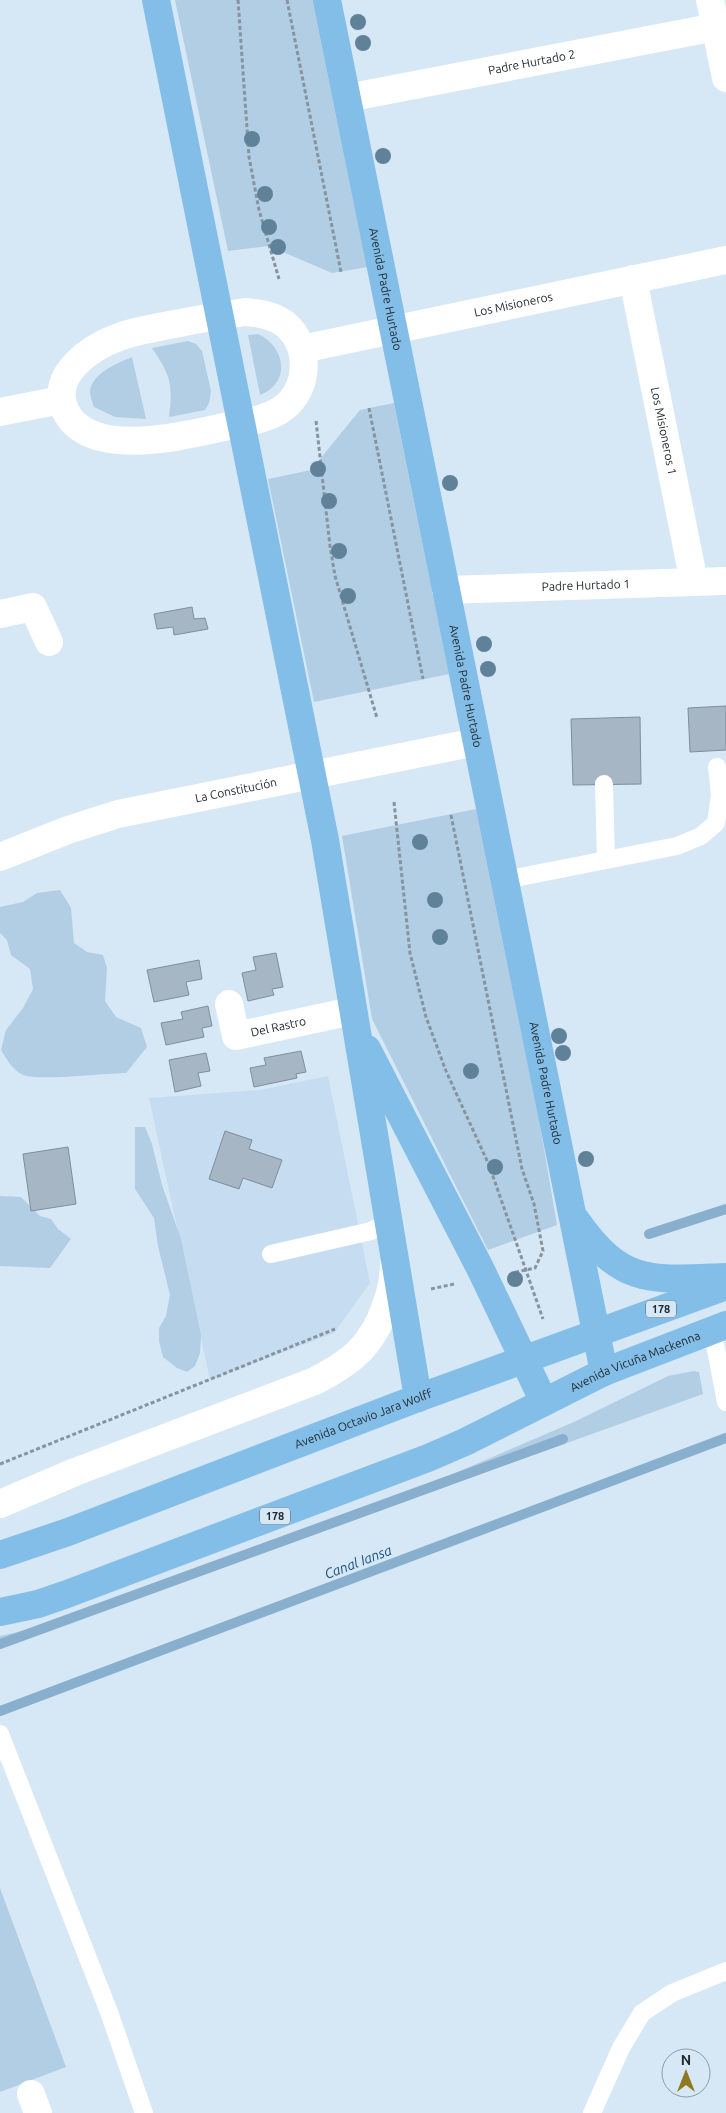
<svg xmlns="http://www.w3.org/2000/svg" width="726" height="2113" viewBox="0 0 726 2113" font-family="Ubuntu,sans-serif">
  <rect width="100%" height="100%" fill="#d6e7f5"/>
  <path fill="#c6ddf1" d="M328,1076L370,1283L334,1333L210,1380L149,1098L260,1090Z"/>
  <path fill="#b2cee5" d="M175,0H314L368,267L332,273L269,246L228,251Z
    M258,334C286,347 291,383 260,395L248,335Z
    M188,341L196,344L202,351L211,391L209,403L205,410L169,417C173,384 171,376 152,348Z
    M132,357L146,419L115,417L94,407C92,402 90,396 90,391C93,372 118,363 132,357Z
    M394,403L449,674L314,702L268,479L311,470L360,410Z
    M476,809L500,891L557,1225L488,1250L372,1019L342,836Z
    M60,890L71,908L74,943L87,952L103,955L107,968L105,1001L116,1017L141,1028L147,1047L126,1073C106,1073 33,1082 21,1074C12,1069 6,1058 1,1050L6,1030L23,1008L33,989L30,969L11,955L7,940L0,933V907L23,902L37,893Z
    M135,1127H145L152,1144L162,1185L181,1239L201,1335L200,1353L195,1366L187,1372L177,1368L163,1357L159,1341V1328L166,1316L170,1295L158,1246L154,1218L135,1189Z
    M0,1196L21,1197L40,1216L51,1219L58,1229L71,1239L50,1268L0,1266Z
    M694,1371L699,1372L703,1394L0,1647V1636L36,1628L92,1610L441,1479L574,1422L668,1376Z
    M0,1888L66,2067L0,2092Z"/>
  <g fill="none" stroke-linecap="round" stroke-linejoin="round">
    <path stroke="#89afce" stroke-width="10" d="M649,1234L726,1209
      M0,1644L563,1439
      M0,1711L726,1438"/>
  </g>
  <path fill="#a6b6c4" stroke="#7e8e9b" d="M192,607L194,619L205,618L208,629L174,635L173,627L157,629L154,614Z
    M726,706V750L690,752L688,708Z
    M640,717L641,784L573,785L571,719Z
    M276,953L283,987L272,989L274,995L248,1001L242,973L256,970L253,957Z
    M199,960L202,979L186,982L189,995L154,1002L147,970Z
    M208,1006L212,1026L202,1028L204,1037L166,1045L161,1023L183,1019L181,1012Z
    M301,1051L306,1072L296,1074L297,1078L254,1087L250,1068L266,1065L264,1058Z
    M206,1053L210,1071L198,1073L201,1086L175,1092L169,1060Z
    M225,1131L252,1140L249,1149L282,1160L272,1188L243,1178L239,1189L209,1179Z
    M68,1147L76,1204L31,1211L23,1154Z"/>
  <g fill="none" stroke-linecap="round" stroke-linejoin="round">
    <path stroke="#87939d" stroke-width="3" stroke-dasharray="4 2.5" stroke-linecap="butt" d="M238,0L249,157L259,210L279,279
      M287,0L341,272
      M369,408L423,679
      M316,421L330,546L335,576L377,718
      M394,802L410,953L426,1017L446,1071L489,1165L543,1319
      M451,815L522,1169L534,1204L543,1251L535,1268L516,1272
      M431,1289L454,1284
      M0,1464L335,1329"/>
    <path stroke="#fff" stroke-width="18" d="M604,784L606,860
      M505,880L677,846L701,836L716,823L720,795L717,767
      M271,1254L371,1231L388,1223
      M712,1329L726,1402
      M0,1734L109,2012L144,2113
      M592,2113L621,2048L642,2013L672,1993L726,1971"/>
    <g stroke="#fff" stroke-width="28">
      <path d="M710,0L726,78"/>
      <path id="s1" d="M347,98L716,27"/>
      <path id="s2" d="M633,279L694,582"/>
      <path d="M245,312C259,313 273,315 285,324C311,346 310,389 282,409C266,420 242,423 224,427C183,436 88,460 65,410C49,375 91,347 119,337C132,332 146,330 159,327C188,321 217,316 245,312Z"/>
      <path id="s3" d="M302,349L726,260"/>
      <path d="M0,412L61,400"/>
      <path id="s4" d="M446,590L726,581"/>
      <path d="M0,614L33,607L49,642"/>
      <path id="s5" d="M0,857L68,830L118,814L476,742"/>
      <path id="s6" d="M229,1004L236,1036L352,1011"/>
      <path d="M0,1504L75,1472L315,1381C352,1362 373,1345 386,1305C391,1292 394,1278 394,1264"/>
      <path d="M31,2094L38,2113"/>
    </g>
    <g stroke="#82bee8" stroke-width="28">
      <path d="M156,0L325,840L418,1398"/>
      <path id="s7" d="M327,0L604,1372"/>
      <path d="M367,1049L481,1270L544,1402"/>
      <path d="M576,1220C622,1286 651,1280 726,1277"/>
      <path id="s8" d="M0,1555L68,1532L418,1398L726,1286"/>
      <path id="s9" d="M0,1612L38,1604L67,1594L428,1458L465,1442L604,1372L726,1325"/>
    </g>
  </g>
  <g fill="#608299">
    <circle cx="358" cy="22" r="8"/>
    <circle cx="363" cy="43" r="8"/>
    <circle cx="252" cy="139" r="8"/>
    <circle cx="383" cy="156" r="8"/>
    <circle cx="265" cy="194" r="8"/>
    <circle cx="269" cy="227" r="8"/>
    <circle cx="278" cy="247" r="8"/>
    <circle cx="318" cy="469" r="8"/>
    <circle cx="450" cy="483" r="8"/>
    <circle cx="329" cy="501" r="8"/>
    <circle cx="339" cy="551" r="8"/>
    <circle cx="348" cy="596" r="8"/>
    <circle cx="484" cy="644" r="8"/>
    <circle cx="488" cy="669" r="8"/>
    <circle cx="420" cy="842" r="8"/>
    <circle cx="435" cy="900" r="8"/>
    <circle cx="440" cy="937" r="8"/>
    <circle cx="559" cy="1036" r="8"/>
    <circle cx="563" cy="1053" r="8"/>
    <circle cx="471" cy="1071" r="8"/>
    <circle cx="586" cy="1159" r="8"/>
    <circle cx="495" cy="1167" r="8"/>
    <circle cx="515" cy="1279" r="8"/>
  </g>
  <g text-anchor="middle" stroke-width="4" stroke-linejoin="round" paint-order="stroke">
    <g fill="#d6e7f5" stroke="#59636a" stroke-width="1">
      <rect x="646" y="1300.5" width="30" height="17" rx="4"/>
      <rect x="260" y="1507.5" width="30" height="17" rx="4"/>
    </g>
    <g font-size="11" font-weight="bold" fill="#232a2f">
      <text x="661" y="1313">178</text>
      <text x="275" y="1520">178</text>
    </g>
    <g font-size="12" fill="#232a2f" stroke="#d6e7f5">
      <text dy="4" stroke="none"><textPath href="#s1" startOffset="188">Padre Hurtado 2</textPath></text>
      <text dy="4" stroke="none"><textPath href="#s7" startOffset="295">Avenida Padre Hurtado</textPath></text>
      <text dy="4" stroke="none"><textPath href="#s3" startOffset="216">Los Misioneros</textPath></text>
      <text dy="4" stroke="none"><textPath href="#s2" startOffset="155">Los Misioneros 1</textPath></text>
      <text dy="4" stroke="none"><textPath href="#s4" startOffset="140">Padre Hurtado 1</textPath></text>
      <text dy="4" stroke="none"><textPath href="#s7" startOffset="700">Avenida Padre Hurtado</textPath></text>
      <text dy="4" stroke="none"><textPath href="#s5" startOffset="246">La Constitución</textPath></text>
      <text dy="4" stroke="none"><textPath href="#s6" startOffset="76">Del Rastro</textPath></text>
      <text dy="4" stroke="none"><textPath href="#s7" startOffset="1105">Avenida Padre Hurtado</textPath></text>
      <text dy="4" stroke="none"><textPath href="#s9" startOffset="684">Avenida Vicuña Mackenna</textPath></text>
      <text dy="4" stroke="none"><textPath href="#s8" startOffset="388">Avenida Octavio Jara Wolff</textPath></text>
    </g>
    <g font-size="14" font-style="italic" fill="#16537d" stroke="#d6e7f5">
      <text transform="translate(358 1562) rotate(-21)" y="5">Canal Iansa</text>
    </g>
  </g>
  <g transform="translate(686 2073)"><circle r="24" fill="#d6e7f5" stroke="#8e9ba6"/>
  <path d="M0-4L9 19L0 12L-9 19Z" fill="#8f781d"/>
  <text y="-8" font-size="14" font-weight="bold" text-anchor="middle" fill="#232a2f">N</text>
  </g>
</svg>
